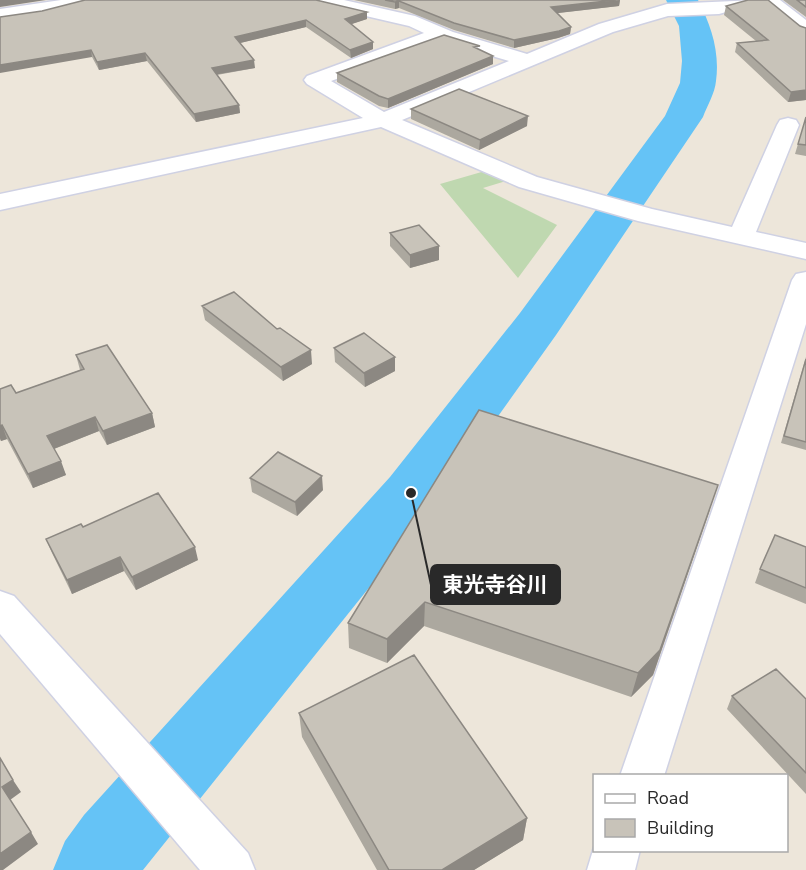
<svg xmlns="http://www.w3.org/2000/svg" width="806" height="870" viewBox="0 0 806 870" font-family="'Nunito Sans','Noto Sans JP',sans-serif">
  <rect width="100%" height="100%" fill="#ede6da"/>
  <path fill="#bfd8b0" d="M485,171L506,181L483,188L557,225L518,278L440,184Z"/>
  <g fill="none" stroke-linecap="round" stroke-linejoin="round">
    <path fill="#65c3f6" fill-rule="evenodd" d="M666,0H698C711,25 720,52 716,81C715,93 707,106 703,117L556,335L432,509L143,870H53L65,841L84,815L390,477L520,313L665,116L680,83L682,61L679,26Z"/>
    <defs>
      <path id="street" d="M61,0H92L89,4L43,16L0,21V9Z
        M311,0H344L415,16L453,32L527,54L599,24L667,4L757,0L754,4L719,14L668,16L613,32L402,120L537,177L652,209L732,227L777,125L780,120L788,118L796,120L799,125L756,232L806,243V259L638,221L519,187L381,127L0,210V194L363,118L307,84L304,80L307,76L424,33L409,26L314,4ZM441,41L509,61L384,112L331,81Z
        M759,0H780L806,20V35L799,33Z
        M806,272V324L664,776H620L792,280L796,274Z
        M594,847V850H640L635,870H587Z"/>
      <path id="secondary" d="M0,591L14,596L248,853L255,870H200L0,634Z"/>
    </defs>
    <use href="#street" stroke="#cfd1e3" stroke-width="3"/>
    <use href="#secondary" stroke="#cfd1e3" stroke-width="3"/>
    <use href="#street" fill="#fff" fill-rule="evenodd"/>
    <use href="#secondary" fill="#fff" fill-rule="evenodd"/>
  </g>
  <path fill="#aca89f" d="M354,0H620L619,6L557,13L571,27L570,34L558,38L514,48L454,30L399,8L395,9Z
    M783,0H806V17Z
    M726,6L806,28V100L788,102L735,52L737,43L756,41L724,15Z
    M367,12V19L351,24L373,42V49L351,58L306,27L240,43L255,68L217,75L239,105L240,113L196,122L147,61L99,70L92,57L0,17Z
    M480,50L493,64L388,108L379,106L337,82V73Z
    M411,109L527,126L479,150L411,119Z
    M806,117V156L795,154Z
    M390,233L439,246V260L410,268L390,246Z
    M202,306L312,364L283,381L205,320Z
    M334,348L395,357V371L365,387L335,362Z
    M76,355L152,413L155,427L107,445L99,431L54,449L66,475L33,488L7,439L1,441L0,439V389L16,393L80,370Z
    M806,357V450L781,443Z
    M250,478L323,490L297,516L252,492Z
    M710,510L653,675L631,697L424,626L387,663L349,648L348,623Z
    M83,527L198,560L136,590L124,571L72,594L52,553L46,539Z
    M806,547V604L755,583L760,569Z
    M732,696L806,699V794L727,709Z
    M299,713L527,818L523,840L474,870H377L302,737Z"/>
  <path fill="#8c8882" d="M0,0H46L0,7Z
    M620,0L619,6L550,14L551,7Z
    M399,1V8L395,9V2Z
    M367,12V19L346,26L345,19Z
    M306,20V27L236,44L235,37Z
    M571,27L570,34L558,38L514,48V40Z
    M373,42V49L351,58L350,50Z
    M91,50L92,57L0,73V65Z
    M145,53L147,61L99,70L97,62Z
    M493,56V64L388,108V99Z
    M254,60L255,68L213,75L212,68Z
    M806,90V100L788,102L791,92Z
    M239,105L240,113L196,122L194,114Z
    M528,116L527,126L479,150L480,140Z
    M439,246V260L410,268V255Z
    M311,350L312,364L283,381L281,367Z
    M395,357V371L365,387L364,373Z
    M152,413L155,427L107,445L103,431Z
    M95,417L99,431L51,450L47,436Z
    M2,425L7,439L1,441L0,438V426Z
    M61,461L66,475L33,488L28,474Z
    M322,476L323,490L297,516L295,502Z
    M718,485L653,675L631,697L638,673Z
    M195,547L198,560L136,590L132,577Z
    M120,557L124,571L72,594L67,580Z
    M425,602L424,626L387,663V639Z
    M13,780L21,792L10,800L2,787Z
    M527,818L523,840L474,870H442Z
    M31,832L38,844L3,870H0V854Z"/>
  <path fill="#c8c3b9" stroke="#8c8882" stroke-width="1.5" d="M85,0H316L367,12L345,19L373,42L350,50L306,20L235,37L254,60L212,68L239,105L194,114L145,53L97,62L91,50L0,65V17L42,11Z
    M385,0H616L551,7L571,27L559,31L514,40L454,23L399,1L395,2Z
    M748,0H768L800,26L806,28V90L791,92L737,43L768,40L726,6Z
    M797,0H806V7Z
    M444,35L480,46L474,47L493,56L388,99L379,96L337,73Z
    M459,89L528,116L480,140L411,109Z
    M806,117V145L798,144Z
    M419,225L439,246L410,255L390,233Z
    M234,292L277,329L280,328L311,350L281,367L202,306Z
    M364,333L395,357L364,373L334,348Z
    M107,345L152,413L103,431L95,417L47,436L61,461L28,474L2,425L0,426V389L11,385L16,393L84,369L76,355Z
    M806,359V442L784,436Z
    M479,410L718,485L660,650L638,673L425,602L387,639L348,623Z
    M278,452L322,476L295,502L250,478Z
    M158,493L195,547L132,577L120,557L67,580L46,539L81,524L83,527Z
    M775,535L806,547V588L760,569Z
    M414,655L527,818L442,870H389L299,713Z
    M776,669L806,699V773L732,696Z
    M0,758L13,780L2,787L31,832L0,854Z"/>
  <path fill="none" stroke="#292929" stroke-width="2" d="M411 493L431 585"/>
  <circle fill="#292929" stroke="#fff" stroke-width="2" cx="411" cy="493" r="6"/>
  <rect fill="#292929" stroke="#292929" stroke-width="2" x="431" y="565" width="129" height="39" rx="6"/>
  <g font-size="21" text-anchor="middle" font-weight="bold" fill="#fff">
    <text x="495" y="592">東光寺谷川</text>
  </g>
  <rect x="593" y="774" width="195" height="78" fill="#ffffff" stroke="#a9a9a9" stroke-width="1.5"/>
  <rect x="605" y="794" width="30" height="9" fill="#ffffff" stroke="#a9a9a9" stroke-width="1.5"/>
  <text x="647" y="804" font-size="18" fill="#292929">Road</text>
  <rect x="605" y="819" width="30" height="18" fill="#c8c3b9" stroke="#a9a9a9" stroke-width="1.5"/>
  <text x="647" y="834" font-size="18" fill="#292929">Building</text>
</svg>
